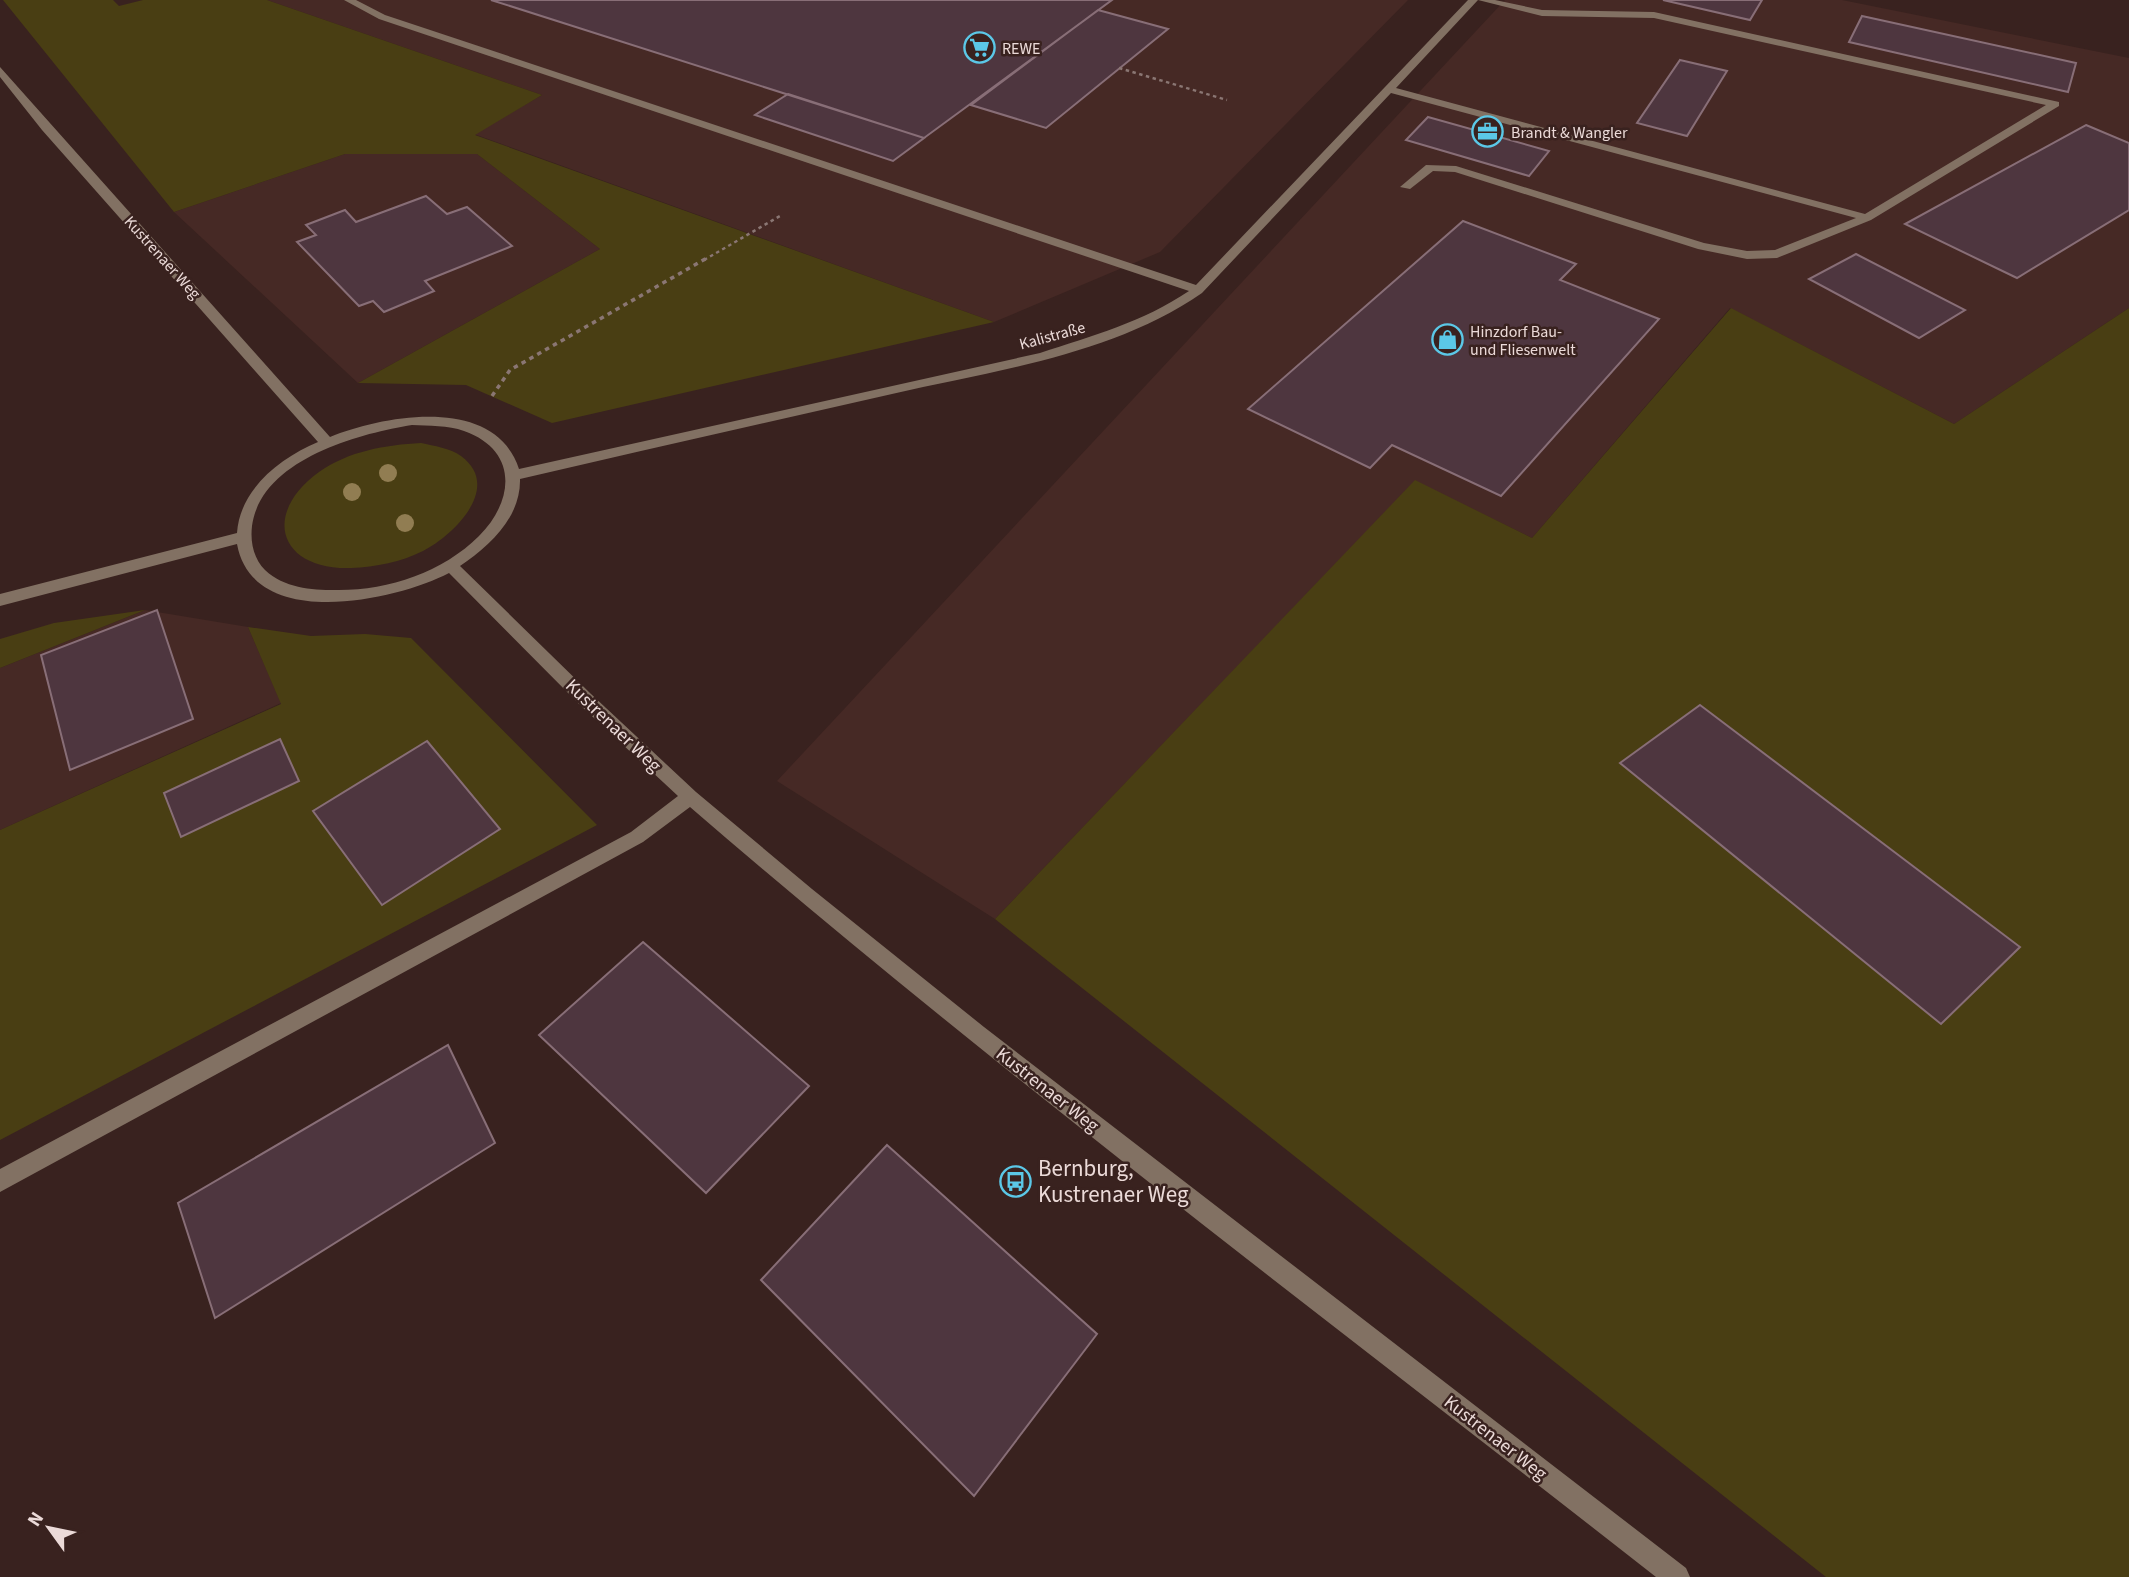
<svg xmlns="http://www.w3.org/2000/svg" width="2129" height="1577" viewBox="0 0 2129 1577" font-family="'Source Sans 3',sans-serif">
  <rect width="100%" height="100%" fill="#39221f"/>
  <path fill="#462925" d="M267,0H1408L1160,252L994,322L474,134L542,95Z
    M1505,0H1842L2129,58V308L1954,424L1730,308L1532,538L1415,481L995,919L777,781Z
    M345,154H477L600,249L358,383L174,212Z
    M145,610L248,627L281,703L0,830V668Z"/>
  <path fill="#493e13" d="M3,0H113L119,6L143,0H267L542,95L475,135L994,322L552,423L466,385L358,383L600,249L477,154H345L174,212Z
    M1731,308L1954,424L2129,308V1577H1826L995,919L1415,480L1532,538Z
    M421,443C434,446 450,448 461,456C503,487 454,535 423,551C401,562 376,567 351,568C279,570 261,514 319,472C349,451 385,445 421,443Z
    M145,610L0,668V639L54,623Z
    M248,627L311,636L365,634L411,638L597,825L0,1140V830L281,704Z"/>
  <path fill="#4e363f" stroke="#886e77" stroke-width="2" d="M491,0H1112L924,138Z
    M1663,0H1762L1750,20Z
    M1098,10L1168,29L1046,128L971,105Z
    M1862,16L2076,63L2068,92L1849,42Z
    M1680,60L1727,71L1687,136L1637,123Z
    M788,94L924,138L893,161L755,115Z
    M1428,117L1549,151L1529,176L1406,140Z
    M2086,125L2129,143V210L2017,278L1905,224Z
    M426,196L447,214L467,207L512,246L425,281L434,291L384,312L373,301L359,306L297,242L316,235L306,225L345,210L356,222Z
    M1463,221L1576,264L1560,280L1659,319L1501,496L1392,445L1370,468L1248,409Z
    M1856,254L1965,310L1919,338L1809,279Z
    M157,610L193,719L70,770L41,655Z
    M1700,705L2020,947L1941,1024L1620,763Z
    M280,739L299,781L181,837L164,793Z
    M427,741L500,829L382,905L313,811Z
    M643,942L809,1086L706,1193L539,1035Z
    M448,1045L495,1143L215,1318L178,1203Z
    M887,1145L1097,1334L974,1496L761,1280Z"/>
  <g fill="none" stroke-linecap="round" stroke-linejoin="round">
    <path stroke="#8a7673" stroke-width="2.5" stroke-dasharray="3.5 3.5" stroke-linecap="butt" d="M1119,68L1227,100
      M704,260L780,216"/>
    <path stroke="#8a7673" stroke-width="3.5" stroke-dasharray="4.5 4.5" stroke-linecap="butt" d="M492,396L510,370L707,258"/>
    <path fill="#827163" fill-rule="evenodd" d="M344,0H356L385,15L1196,285L1468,0H1495L1542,10L1654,12L2059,102V106L1871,220L1777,258L1747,259L1698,249L1455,172L1433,171L1410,189L1400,187L1426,165L1456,166L1704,243L1747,251L1775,250L1856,218L1391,93L1202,293C1112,355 997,370 892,394C768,422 644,450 520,479C521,517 490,546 460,566L591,694L696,792L812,889L984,1027L1686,1568L1690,1577H1656C1332,1323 1002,1076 690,807L643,842L0,1192V1169L631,832L678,796L579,704L449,573C395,601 253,632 237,544L0,606V594L237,533C240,489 280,458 318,442L42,130L0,77V67L330,437C385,415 495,395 519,469L1040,353C1092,336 1143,322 1189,291L379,19ZM1478,0L1542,16L1654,18L2046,105L1865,214L1396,88ZM412,425C429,426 448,425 464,431C518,450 515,500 479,536C442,573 386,591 335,590C311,590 284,588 265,570C254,559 250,543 252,526C261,460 357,434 412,425Z"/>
  </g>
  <g fill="#917d52">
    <circle cx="388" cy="473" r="9"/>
    <circle cx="352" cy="492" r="9"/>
    <circle cx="405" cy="523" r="9"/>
  </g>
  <defs>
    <symbol id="supermarket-ring" viewBox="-11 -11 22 22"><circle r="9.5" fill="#39221f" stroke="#5bc8e7" stroke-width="1.5"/><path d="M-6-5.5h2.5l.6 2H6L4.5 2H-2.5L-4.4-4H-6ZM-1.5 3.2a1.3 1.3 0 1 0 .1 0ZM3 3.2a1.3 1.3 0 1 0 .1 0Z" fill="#5bc8e7"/></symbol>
    <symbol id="office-ring" viewBox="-11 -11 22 22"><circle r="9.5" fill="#39221f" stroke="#5bc8e7" stroke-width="1.5"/><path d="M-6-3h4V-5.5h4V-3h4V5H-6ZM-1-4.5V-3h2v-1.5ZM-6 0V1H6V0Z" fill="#5bc8e7"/></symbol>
    <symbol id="shop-ring" viewBox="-11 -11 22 22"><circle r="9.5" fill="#39221f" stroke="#5bc8e7" stroke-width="1.5"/><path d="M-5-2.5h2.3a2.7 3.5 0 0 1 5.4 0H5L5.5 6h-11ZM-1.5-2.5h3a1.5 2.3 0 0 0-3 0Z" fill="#5bc8e7"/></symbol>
    <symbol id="bus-ring" viewBox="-11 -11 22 22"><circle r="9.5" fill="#39221f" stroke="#5bc8e7" stroke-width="1.5"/><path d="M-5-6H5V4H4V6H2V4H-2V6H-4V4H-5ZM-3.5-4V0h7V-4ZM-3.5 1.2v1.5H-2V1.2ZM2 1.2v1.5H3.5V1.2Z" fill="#5bc8e7"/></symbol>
  </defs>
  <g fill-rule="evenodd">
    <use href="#supermarket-ring" x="962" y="30" width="35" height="35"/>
    <use href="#office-ring" x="1470" y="114" width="35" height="35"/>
    <use href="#shop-ring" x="1430" y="322" width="35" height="35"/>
    <use href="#bus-ring" x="998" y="1164" width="35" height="35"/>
  </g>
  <g text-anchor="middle" stroke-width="5" stroke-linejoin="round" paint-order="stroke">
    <g font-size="16" fill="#ebdad8" stroke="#39221f" text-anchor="start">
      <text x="1002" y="54">REWE</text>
      <text x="1511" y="138">Brandt &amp; Wangler</text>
      <text x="1470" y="337">Hinzdorf Bau-<tspan x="1470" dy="18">und Fliesenwelt</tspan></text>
    </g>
    <g font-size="16" fill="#ebdad8" stroke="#39221f">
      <text transform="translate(163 257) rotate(48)" y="6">Kustrenaer Weg</text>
      <text transform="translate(1052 335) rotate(-15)" y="6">Kalistraße</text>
    </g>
    <g font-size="19" fill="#ebdad8" stroke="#39221f">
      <text transform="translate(614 725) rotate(44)" y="7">Kustrenaer Weg</text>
      <text transform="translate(1048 1089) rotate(38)" y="7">Kustrenaer Weg</text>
      <text transform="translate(1496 1437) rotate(38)" y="7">Kustrenaer Weg</text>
    </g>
    <g font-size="23" fill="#ebdad8" stroke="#39221f" text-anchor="start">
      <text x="1038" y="1176">Bernburg,<tspan x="1038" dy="26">Kustrenaer Weg</tspan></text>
    </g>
  </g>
  <g transform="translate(49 1528) rotate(303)" stroke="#39221f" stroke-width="5" paint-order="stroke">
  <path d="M0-5L12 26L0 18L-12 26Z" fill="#ebdad8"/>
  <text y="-10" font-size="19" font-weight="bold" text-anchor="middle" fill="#ebdad8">N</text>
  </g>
</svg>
